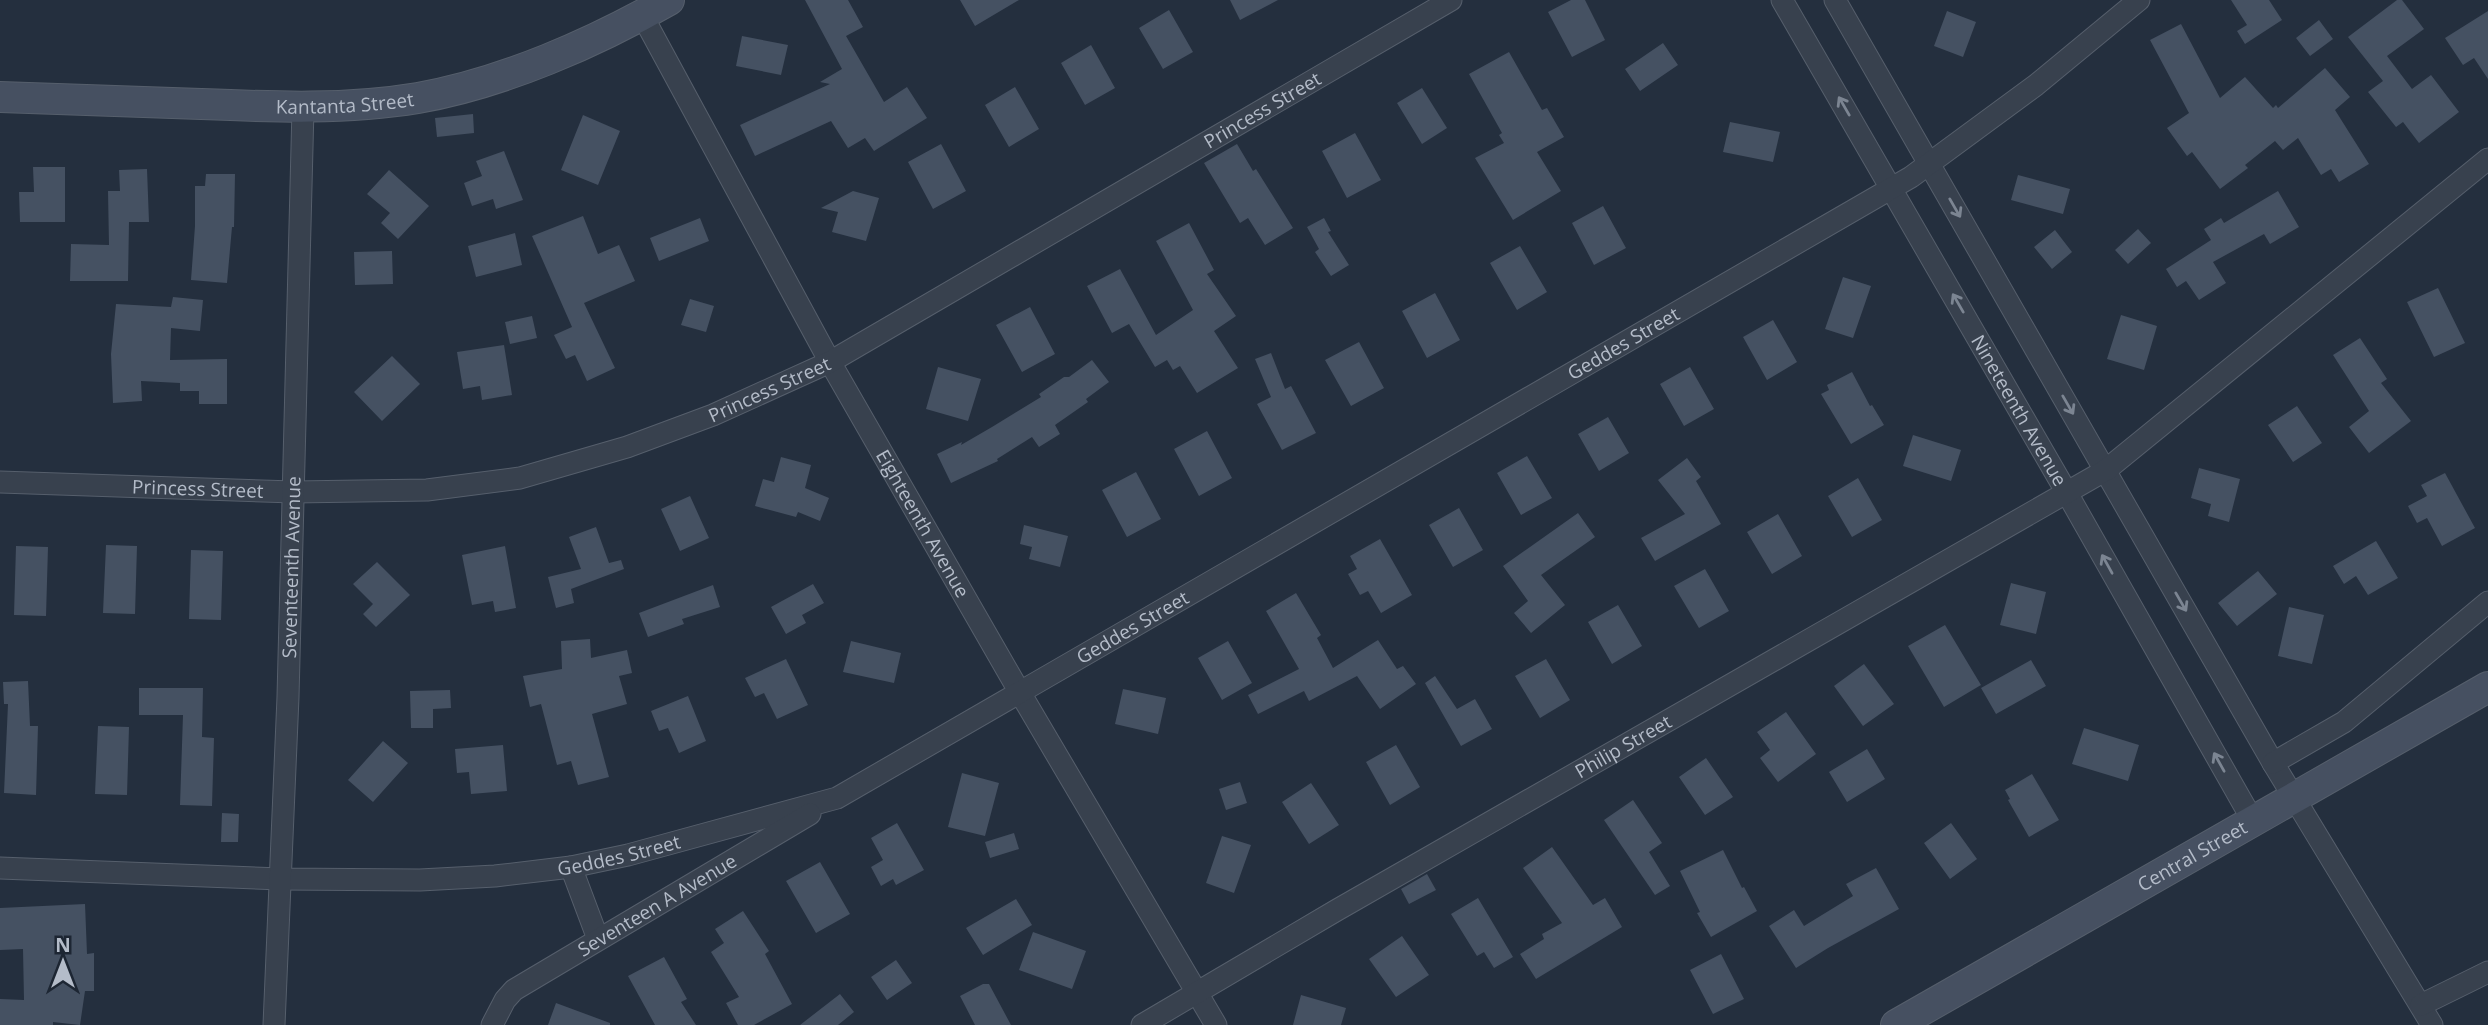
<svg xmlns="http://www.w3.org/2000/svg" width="2488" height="1025" viewBox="0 0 2488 1025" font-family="'Open Sans',sans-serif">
  <rect width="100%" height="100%" fill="#242f3e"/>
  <path fill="#455162" d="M805,0H848L863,27L846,36L884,102L907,87L927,118L874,151L865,138L848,148L831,121L755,156L740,125L830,84L820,82L842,69Z
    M960,0H1019L975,26Z
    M1230,0H1278L1240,20Z
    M1571,0H1585L1605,40L1572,57L1548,12Z
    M2231,0H2269L2282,20L2245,44L2237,31L2247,25Z
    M2397,0H2402L2424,29L2387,56L2412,89L2431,75L2459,112L2419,143L2403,122L2396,127L2368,92L2383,81L2348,37Z
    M1169,10L1193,52L1163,69L1139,28Z
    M1947,11L1976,22L1963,57L1934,46Z
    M2488,11V79L2474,58L2463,65L2445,38Z
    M2319,20L2333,39L2310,56L2296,38Z
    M2181,24L2220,98L2245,77L2273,108L2276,105L2278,108L2325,68L2350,97L2335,110L2369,164L2339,182L2331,169L2321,175L2298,138L2283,150L2275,141L2245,165L2248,168L2220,189L2192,152L2187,156L2167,128L2189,113L2150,40Z
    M742,36L788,45L781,75L736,66Z
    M1663,43L1678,65L1640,91L1625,69Z
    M1091,45L1115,88L1085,105L1061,63Z
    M1509,52L1542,110L1547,108L1564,137L1537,152L1561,191L1513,220L1475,158L1504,143L1499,135L1502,133L1469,74Z
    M1015,87L1039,129L1009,147L985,105Z
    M1422,88L1447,128L1422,144L1397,103Z
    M473,114L474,133L437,137L435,118Z
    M583,115L620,131L598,185L561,170Z
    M1730,122L1780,132L1773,162L1723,152Z
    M1355,133L1381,180L1347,198L1322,151Z
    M941,144L966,191L933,209L908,162Z
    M1237,144L1253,171L1256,169L1293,228L1265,245L1248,218L1240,223L1204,163Z
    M504,151L523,200L496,209L493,199L472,206L464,183L482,176L476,161Z
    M33,167H65V222H20L19,192H34Z
    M147,169L149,222H129L128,281H70L71,244L109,245L108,191H120L119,170Z
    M389,170L429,206L398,239L381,223L390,213L367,194Z
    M206,174H235L234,227H232L227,283L191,280L195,226V186H205Z
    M2018,175L2070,189L2063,214L2011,200Z
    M853,191L879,198L866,241L832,232L838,212L821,208Z
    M2278,191L2299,227L2270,244L2264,234L2213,262L2226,283L2199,300L2186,281L2177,287L2166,269L2211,240L2204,229L2221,218L2224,223Z
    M1603,206L1626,248L1594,265L1572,223Z
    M583,216L598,254L619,245L635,281L584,303L615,368L587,381L575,355L566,359L554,335L572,327L532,236Z
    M700,218L709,241L659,261L650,238Z
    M1324,218L1331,231L1328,232L1349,265L1331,276L1315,252L1319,249L1307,227Z
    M1189,223L1214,270L1207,274L1236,316L1214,331L1238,368L1197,393L1180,366L1173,370L1167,360L1155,367L1129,324L1112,333L1087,286L1120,269L1156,335L1193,310L1156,241Z
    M2138,229L2151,243L2128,264L2115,250Z
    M2055,230L2072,252L2052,269L2034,247Z
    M515,233L522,265L476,277L468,246Z
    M1520,246L1547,292L1517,310L1490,263Z
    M392,251L393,284L355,285L354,252Z
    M1843,277L1871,286L1853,338L1825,329Z
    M2438,288L2465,343L2434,357L2407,302Z
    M1435,293L1460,340L1427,358L1402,311Z
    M173,297L203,300L200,331L171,328L170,360L227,359V404H199V391H180V383L141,381L142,401L113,403L111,354L116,304L171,307Z
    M690,299L714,306L706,332L681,325Z
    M1030,307L1055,354L1022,372L996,325Z
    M2121,315L2157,326L2144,370L2107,359Z
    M532,316L537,338L510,344L505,322Z
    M1773,320L1797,362L1767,380L1743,337Z
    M2360,338L2387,379L2381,383L2411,421L2369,453L2349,427L2369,411L2333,355Z
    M1359,342L1384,388L1351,406L1325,360Z
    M504,345L512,395L482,400L480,386L463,389L457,352Z
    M1271,353L1285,389L1291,386L1316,433L1282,450L1257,404L1271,397L1255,359Z
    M392,356L420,384L382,421L354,392Z
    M1092,360L1109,382L1086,399L1088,402L1055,425L1060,434L1039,447L1032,437L997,459L998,461L951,483L937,454L962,442L961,445L992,427L1041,397L1039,394L1064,377H1069Z
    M938,367L981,379L968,421L926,409Z
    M1690,367L1714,409L1684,426L1660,384Z
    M1852,372L1870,406L1872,405L1884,425L1851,444L1821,394L1829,390L1827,385Z
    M2297,406L2322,443L2293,462L2268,425Z
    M1608,417L1629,453L1599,471L1578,434Z
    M1207,431L1232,478L1199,496L1174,449Z
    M1913,435L1961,450L1951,481L1903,466Z
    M1527,456L1552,498L1521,515L1497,473Z
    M781,457L811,465L805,488L829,498L820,521L798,512L796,517L755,506L763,479L774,482Z
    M1687,458L1701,477L1696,481L1721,524L1655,561L1641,538L1685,514L1658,480Z
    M2199,468L2240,479L2229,522L2208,516L2211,504L2191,498Z
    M1136,472L1161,519L1127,537L1102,490Z
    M2445,473L2475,528L2442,546L2427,518L2417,523L2408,506L2427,496L2421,485Z
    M1858,478L1882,520L1852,537L1828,496Z
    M690,496L709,538L680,551L661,509Z
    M1459,508L1483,550L1453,567L1429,525Z
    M1578,513L1595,537L1541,575L1565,605L1531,633L1514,613L1528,601L1503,566Z
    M1778,514L1802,556L1772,574L1747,532Z
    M1024,525L1068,536L1060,567L1029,559L1032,547L1020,544Z
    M596,527L609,563L621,560L624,569L571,589L574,603L556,608L548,577L581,569L569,537Z
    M1380,539L1412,595L1381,613L1368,591L1360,595L1348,574L1357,569L1350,556Z
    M2376,541L2398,578L2368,595L2356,576L2344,584L2333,566Z
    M106,545L137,546L135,614L103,613Z
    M16,546L48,547L46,616L14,615Z
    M505,546L516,608L495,612L493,601L472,605L462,555Z
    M191,550L223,551L221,620L189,619Z
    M377,562L410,595L376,627L363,614L373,604L353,584Z
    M1705,569L1729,611L1699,628L1674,586Z
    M2258,571L2277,594L2237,626L2218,603Z
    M2011,583L2046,592L2036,634L2000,625Z
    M813,584L824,603L802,615L806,623L786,634L771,607Z
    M713,585L720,607L682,619L684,624L648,637L639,613Z
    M1296,593L1321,635L1317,638L1333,668L1378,640L1397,669L1403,666L1416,684L1380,709L1357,676L1309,701L1304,691L1258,714L1248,695L1299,669L1266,611Z
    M1618,605L1642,646L1612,664L1588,622Z
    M2289,607L2324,615L2312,664L2278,656Z
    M1945,625L1981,685L1944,707L1908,646Z
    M590,639L591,658L627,650L632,673L619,676L627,704L592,714L609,777L578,785L571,761L557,765L541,704L530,707L523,676L562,669L561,641Z
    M851,641L901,653L894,683L843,672Z
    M1228,641L1252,683L1222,700L1198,658Z
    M786,659L808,705L777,719L764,693L755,697L745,678Z
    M1546,659L1570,700L1540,718L1515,676Z
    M2031,660L2046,686L1996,714L1981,688Z
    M1864,664L1894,704L1863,726L1834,686Z
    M1435,676L1457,709L1475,699L1492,729L1461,746L1425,683Z
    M28,681L30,726H38L36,795L4,793L8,704H4L3,682Z
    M139,688H203L202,737L214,738L212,806L180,805L183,715H139Z
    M1123,689L1166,698L1158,734L1115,724Z
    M450,690L451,708L433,709V728H411L410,691Z
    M688,696L706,741L679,753L668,728L659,731L651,711Z
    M1786,712L1816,754L1778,782L1760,758L1770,750L1757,732Z
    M98,726L129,727L127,795L95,794Z
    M2084,728L2139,745L2128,781L2072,764Z
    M383,741L408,763L373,802L348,780Z
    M503,745L507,791L471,794L469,772L457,773L455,749Z
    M1396,745L1420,787L1390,805L1366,762Z
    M1867,749L1885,779L1847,802L1829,772Z
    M1706,758L1733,797L1705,815L1679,777Z
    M962,773L999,783L985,836L948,827Z
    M2032,774L2059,820L2029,837L2008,800L2010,799L2005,790Z
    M1240,782L1247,803L1226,810L1219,789Z
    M1311,783L1339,825L1309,844L1282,802Z
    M1633,800L1662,843L1649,852L1670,886L1655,895L1604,820Z
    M222,813L239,814L238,842H221Z
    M897,823L924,870L896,885L893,879L881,886L871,867L883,860L871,838Z
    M1951,823L1977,859L1950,879L1924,843Z
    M1014,833L1019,849L990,858L985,842Z
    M1222,836L1251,845L1234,893L1206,883Z
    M1552,847L1593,905L1605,898L1622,927L1536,979L1520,954L1544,939L1542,934L1562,923L1523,868Z
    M1723,850L1742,888L1744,887L1757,911L1711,937L1697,913L1700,912L1680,871Z
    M820,862L850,914L816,933L786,881Z
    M1876,868L1899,909L1828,948L1796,968L1769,926L1794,910L1804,926L1853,896L1846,884Z
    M1427,874L1436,890L1409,904L1401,889Z
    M1478,898L1513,957L1494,968L1484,952L1477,956L1451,914Z
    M1016,899L1032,925L983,955L966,928Z
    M85,904L87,954L94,953V991H85L80,1025L53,1022V1025H0V999L24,1000L23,949L0,950V908Z
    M743,911L769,951L765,954L792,1004L754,1025H738L726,1003L739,997L711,952L724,943L715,929Z
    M1033,932L1086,951L1072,989L1019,970Z
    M1402,936L1429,975L1396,997L1369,959Z
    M1721,954L1744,999L1713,1014L1690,970Z
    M664,957L687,999L681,1002L696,1025H655L628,976Z
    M896,960L912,983L887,1000L871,977Z
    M983,984H989L1011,1025H975L960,996Z
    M840,994L854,1012L838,1025H800Z
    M1301,995L1346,1008L1341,1025H1293Z
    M556,1003L610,1023V1025H548Z"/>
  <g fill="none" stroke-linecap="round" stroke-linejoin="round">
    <defs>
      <g id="street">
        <path id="s1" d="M1782,0L2067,493L2253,821"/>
        <path d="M1835,0L2273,763L2432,1025"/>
        <path id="s2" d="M642,15L830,362L1019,691L1216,1025"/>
        <path id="s3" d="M0,482L294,492L427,490L520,478L627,447L713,415L830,362L1451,0"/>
        <path d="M2273,763L2344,722L2488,602"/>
        <path d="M571,867L598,939"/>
        <path id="s4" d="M0,868L281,879L420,880L495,876L571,867L628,855L837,798L1911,177L2036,85L2139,0"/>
        <path d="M2421,1005L2488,972"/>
        <path id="s5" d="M274,1025L288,697L303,108"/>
        <path id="s6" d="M492,1025L505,1000L514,990L810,814"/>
        <path id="s7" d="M1142,1025L1337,910L2106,470L2488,159"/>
      </g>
      <g id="secondary">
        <path id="s8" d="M0,97C67,99 134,102 201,104C274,107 346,110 418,98C503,83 594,43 669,0"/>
        <path id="s9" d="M1896,1025L2488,687"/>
      </g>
    </defs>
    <use href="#street" stroke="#565f6c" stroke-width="23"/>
    <use href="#secondary" stroke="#565f6c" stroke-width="32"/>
    <use href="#street" stroke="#38414e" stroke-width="21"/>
    <use href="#secondary" stroke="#465061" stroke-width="30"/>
  </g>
  <defs><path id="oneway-shaft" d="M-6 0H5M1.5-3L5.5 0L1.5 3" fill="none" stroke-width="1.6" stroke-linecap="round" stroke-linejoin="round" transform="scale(1.75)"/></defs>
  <g stroke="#7c8592">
    <use href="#oneway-shaft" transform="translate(1844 106) rotate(-120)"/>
    <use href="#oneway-shaft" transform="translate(1955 208) rotate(60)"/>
    <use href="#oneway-shaft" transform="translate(1958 303) rotate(-120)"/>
    <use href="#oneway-shaft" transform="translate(2068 405) rotate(60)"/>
    <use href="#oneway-shaft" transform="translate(2107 564) rotate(-119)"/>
    <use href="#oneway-shaft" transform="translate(2181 602) rotate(60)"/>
    <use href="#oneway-shaft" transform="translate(2219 762) rotate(-119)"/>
  </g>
  <g text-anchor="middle" stroke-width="7" stroke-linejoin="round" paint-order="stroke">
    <g font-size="19" fill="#b4bcc9" stroke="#1d2633">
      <text dy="7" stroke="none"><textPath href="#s8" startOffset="345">Kantanta Street</textPath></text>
      <text dy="7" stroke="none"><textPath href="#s3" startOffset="1353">Princess Street</textPath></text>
      <text dy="7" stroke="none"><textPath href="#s4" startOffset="1755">Geddes Street</textPath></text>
      <text dy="7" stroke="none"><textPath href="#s3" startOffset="786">Princess Street</textPath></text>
      <text dy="7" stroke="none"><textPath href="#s1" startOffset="474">Nineteenth Avenue</textPath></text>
      <text dy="7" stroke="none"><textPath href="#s3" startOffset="198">Princess Street</textPath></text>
      <text dy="7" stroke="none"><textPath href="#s2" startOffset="581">Eighteenth Avenue</textPath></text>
      <text dy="7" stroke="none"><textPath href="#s5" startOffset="458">Seventeenth Avenue</textPath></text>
      <text dy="7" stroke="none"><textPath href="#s4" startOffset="1188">Geddes Street</textPath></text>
      <text dy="7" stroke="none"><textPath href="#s7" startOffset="556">Philip Street</textPath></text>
      <text dy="7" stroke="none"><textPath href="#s4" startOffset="621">Geddes Street</textPath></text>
      <text dy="7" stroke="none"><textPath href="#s9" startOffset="341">Central Street</textPath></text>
      <text dy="7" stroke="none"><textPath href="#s6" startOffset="208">Seventeen A Avenue</textPath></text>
    </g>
  </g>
  <g transform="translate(63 962)" stroke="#1d2633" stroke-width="5" paint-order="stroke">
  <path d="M0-5L12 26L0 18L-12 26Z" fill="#b4bcc9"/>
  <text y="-10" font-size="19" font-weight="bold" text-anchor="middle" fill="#b4bcc9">N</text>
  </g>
</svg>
